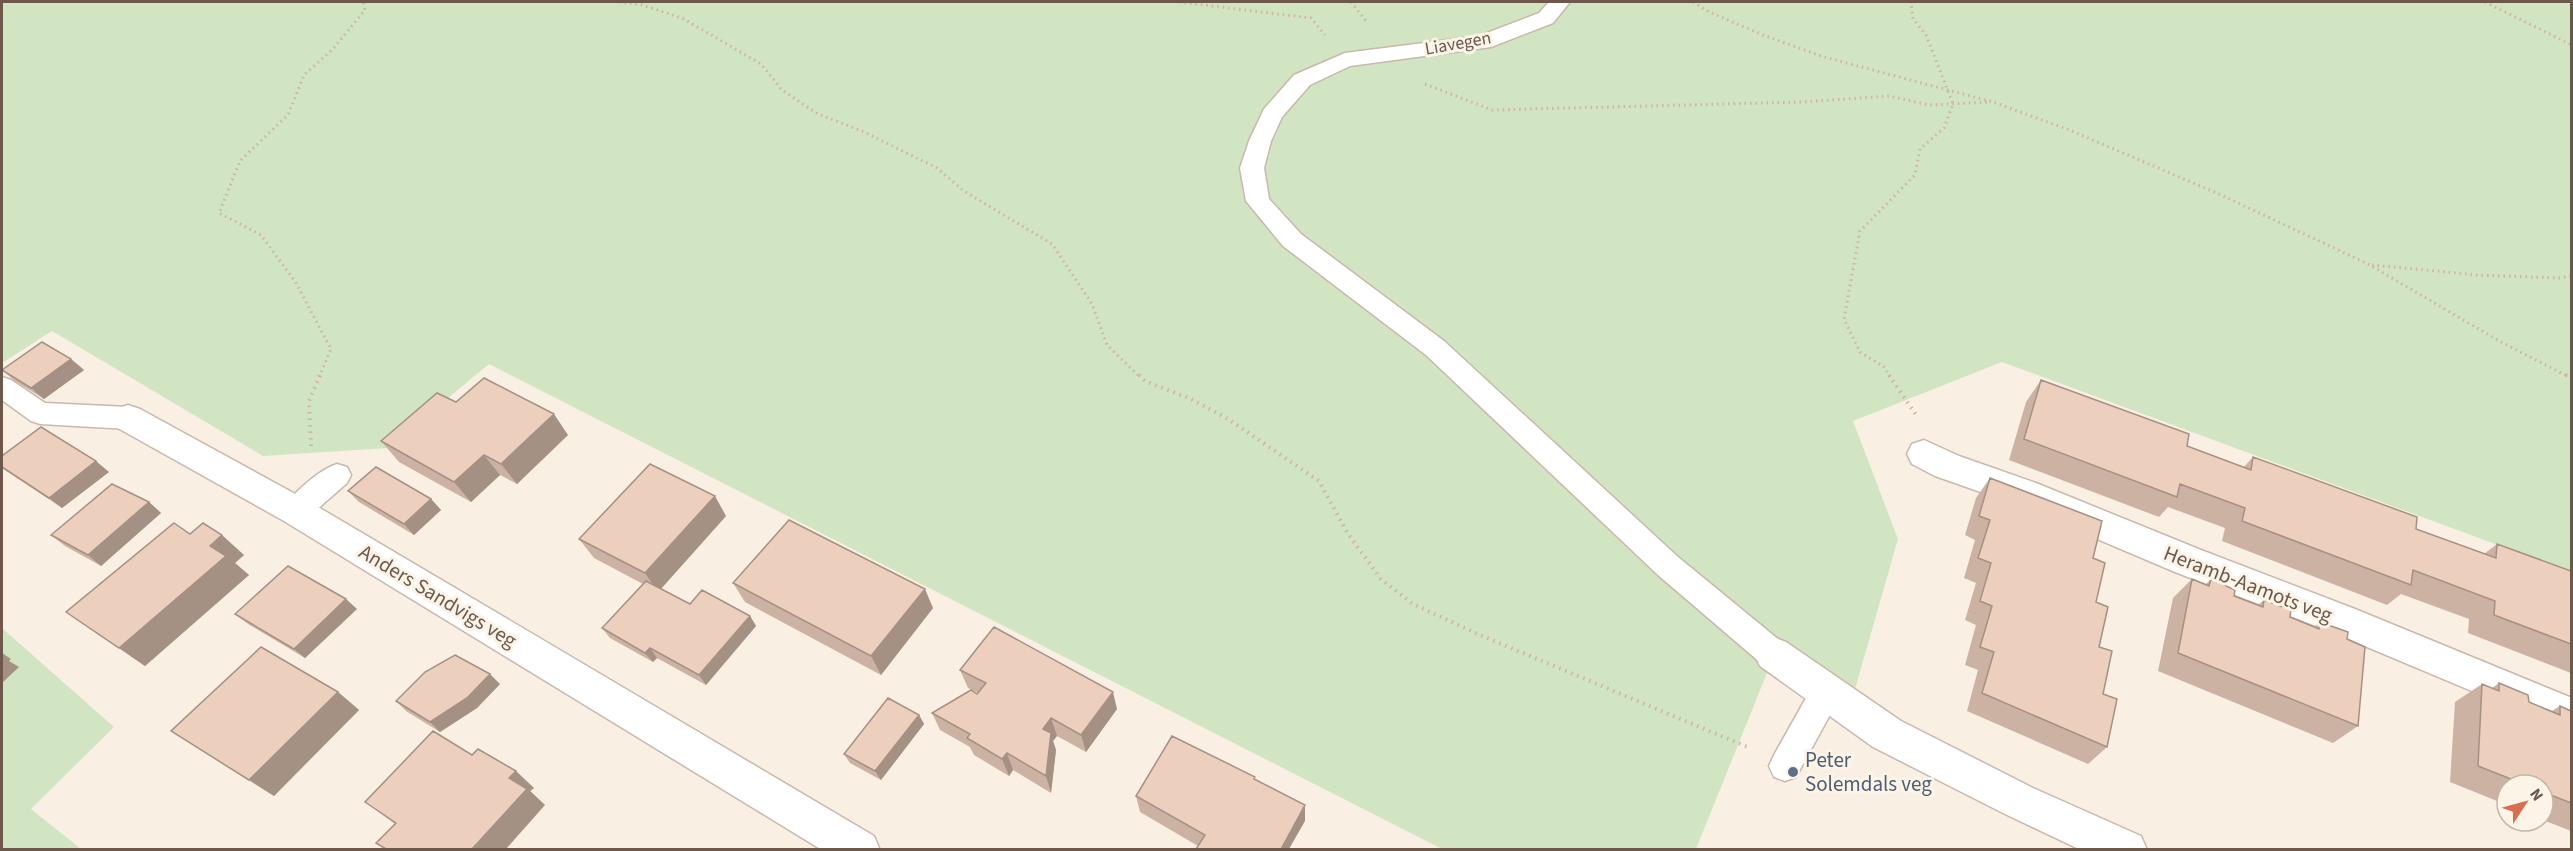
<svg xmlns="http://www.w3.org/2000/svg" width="2573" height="851" viewBox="0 0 2573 851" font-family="'Source Sans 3',sans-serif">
  <rect width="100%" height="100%" fill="#f9f0e3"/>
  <path fill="#d1e5c3" d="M2,2H2571V572L2002,362L1853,421L1898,539L1847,717L1767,673L1696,849H1442L489,364L388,448L263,456L52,331L2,363Z
    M2,628L114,727L31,809L81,849H2Z"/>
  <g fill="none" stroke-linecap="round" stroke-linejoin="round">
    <defs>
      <path id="service" d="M1549,2H1570L1553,23L1491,47L1350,66L1310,85L1282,117L1271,141L1264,168L1269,199L1301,234L1444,341L1678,557L1784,644L1788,654L1784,664L1773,668L1762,664L1658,575L1426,355L1283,246L1246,201L1240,168L1249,141L1264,109L1294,75L1345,53L1479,36L1539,13Z
        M2,377L11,380L45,403L128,407L138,410L141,418L138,426L128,429L40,424L31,421L2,400Z
        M337,464L347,467L351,475L347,483L306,519L296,523L286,519L282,511C290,495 320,469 337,464Z
        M1826,678L1837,682L1841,692L1837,702L1796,777L1785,781L1774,777L1769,766L1774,755L1815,682Z"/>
      <path id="minor" d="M128,405L140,409L308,501L874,836L880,850H822L284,521L116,427L112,418L116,409Z
        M1924,440L1959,456L2036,483L2201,550L2355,609L2572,698V733L2329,631L2175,572L2012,503L1935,476L1912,464L1907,454L1912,444Z
        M1773,637L1786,642L1901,721L2033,788L2141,836L2147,850H2081L2005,814L1873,747L1760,666L1754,654L1760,642Z"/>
    </defs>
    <use href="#service" stroke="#c9b8ab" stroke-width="3"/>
    <use href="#minor" stroke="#c9b8ab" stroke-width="3"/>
    <path stroke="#d0b3a1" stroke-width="3" stroke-dasharray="1.5 4" stroke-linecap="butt" d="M619,2L642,5L682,18L761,64L782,90L818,114L864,132L937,168L964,191L1052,244L1092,304L1107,345L1140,377
      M1179,2L1311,18L1325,35
      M1351,2L1367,22
      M1693,2L1709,12L1763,35L1824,57L1993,102L2067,129L2219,194L2368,264L2501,342L2569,377
      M2485,2L2572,45
      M1425,84L1492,110L1802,102L1889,96L1929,105L1990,102
      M2372,265L2478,275L2560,278L2572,276
      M319,377L331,349L296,283L261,235L219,213L240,161L288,115L304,75L333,49L365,10L363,2
      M1890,377L1884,367L1860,352L1844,319L1860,231L1915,175L1920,149L1944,128L1953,104L1926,35L1913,19L1911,2"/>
    <path stroke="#d0b3a1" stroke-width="4" stroke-dasharray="1.5 5" stroke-linecap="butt" d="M1139,375L1145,381L1191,399L1228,419L1319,481L1348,534L1381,579L1413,604L1480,635L1750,748
      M1889,375L1916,415
      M2566,375L2572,378
      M311,446L309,401L320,375"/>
    <use href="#service" fill="#fff" fill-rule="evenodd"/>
    <use href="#minor" fill="#fff" fill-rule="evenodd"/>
  </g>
  <path fill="#cbb2a3" d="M71,359L84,370L44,399L15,381L2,370Z
    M2041,380L2187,446L2244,467L2253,457L2416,529L2484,554L2497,544L2571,571V673L2468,633L2469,619L2401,594L2387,605L2222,541L2225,528L2168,507L2159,517L2009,460L2026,402Z
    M456,402L568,435L517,484L500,475L471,502L399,462L381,441Z
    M2,456L109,472L62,508L2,468Z
    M1990,478L2093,558L2107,747L2088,764L1967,711L1978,670L1965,665L1976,625L1965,620L1976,583L1964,578L1975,540L1965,535L1976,498Z
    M348,491L431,499L441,510L414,535L359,502Z
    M149,502L161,513L101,566L65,546L51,535Z
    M726,516L661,589L690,604L750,616L756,626L706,685L657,658L653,662L610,638L602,628L643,584L594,558L579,539Z
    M190,534L244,555L235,563L249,575L145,666L66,612Z
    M2192,579L2205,585L2211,579L2234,596L2258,605L2264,600L2290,617L2314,627L2320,622L2347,639L2358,726L2333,743L2158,671L2173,598Z
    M733,583L933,608L881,675L745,602Z
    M357,609L305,658L248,624L235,614Z
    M960,670L1117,709L1086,752L1057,736L1053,741L1056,750L1051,793L1013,770L1009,776L974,755L970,747L940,730L932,713L978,693L968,688Z
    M2499,683L2529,702L2552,711L2560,706L2571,711V831L2543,820V785H2507V805L2450,782L2455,702L2482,684L2492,688Z
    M500,684L477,708L440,732L406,711L396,701Z
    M338,692L359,710L274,796L171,731Z
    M919,715L924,724L881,780L850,763L844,754Z
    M472,755L534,788L530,791L545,805L395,824L365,802Z
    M1255,780L1305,821L1198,846L1140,812L1136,796Z"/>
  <path fill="#a59184" d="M71,359L84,370L44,399L31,388Z
    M554,414L568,435L517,484L501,464Z
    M484,455L500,475L471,502L454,482Z
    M96,461L109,472L62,508L49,498Z
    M715,496L726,516L658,592L645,573Z
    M431,499L441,510L414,535L404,524Z
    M149,502L161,513L101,566L88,555Z
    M222,535L244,555L235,563L249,575L145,666L119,648L210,546Z
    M925,589L933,608L881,675L871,656Z
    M346,599L357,609L305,658L294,649Z
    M750,616L756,626L706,685L699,675Z
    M650,648L657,658L653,662L645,653Z
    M2,653L11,659L9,661L19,667L2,683Z
    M490,674L500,684L477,708L440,732L430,722Z
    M338,692L359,710L274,796L249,780Z
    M1113,692L1117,709L1086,752L1081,735Z
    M919,715L924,724L881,780L875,771Z
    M1051,718L1057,736L1053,741L1056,750L1051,793L1046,776L1043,729Z
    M1007,753L1013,770L1009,776L1002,759Z
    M516,771L534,788L530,791L545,805L506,849H472L509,778Z
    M1305,805V821L1289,849H1281Z"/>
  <path fill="#eccfbd" stroke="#a59184" stroke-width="1.5" d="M42,342L71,359L31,388L2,370Z
    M484,378L554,414L501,464L484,455L454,482L381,441L437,393L456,402Z
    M2041,380L2189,434L2187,446L2251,470L2253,457L2417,517L2416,529L2496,558L2497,544L2571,571V644L2494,615L2495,601L2413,570L2411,585L2242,521L2245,508L2180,484L2177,497L2024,439Z
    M41,427L96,461L49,498L2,467V456Z
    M650,464L715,496L645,573L579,539Z
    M376,467L431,499L404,524L348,491Z
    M1990,478L2102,521L2093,558L2105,563L2096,602L2108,607L2099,647L2112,651L2103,694L2117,699L2107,747L1982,693L1994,652L1980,647L1992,606L1980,601L1991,563L1978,558L1990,520L1979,516Z
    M112,484L149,502L88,555L51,535Z
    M789,520L925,589L871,656L733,583Z
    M174,523L190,534L203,523L222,535L210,546L226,556L119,648L66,612Z
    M288,566L346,599L294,649L235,614Z
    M2192,579L2209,586L2211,579L2235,590L2234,596L2263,607L2264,600L2291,610L2290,617L2319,629L2320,622L2348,632L2347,639L2365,647L2358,726L2178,653Z
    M646,581L690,604L702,590L750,616L699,675L650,648L645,653L602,628Z
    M994,627L1113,692L1081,735L1051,718L1043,729L1051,733L1046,776L1007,753L1002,759L967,738L970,734L932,713L971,690L977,694L986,683L960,670Z
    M261,647L338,692L249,780L171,731Z
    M455,655L490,674L467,698L430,722L396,701L425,672Z
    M2499,683L2528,695L2529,702L2560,715V706L2571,711V803L2543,792V785H2526L2478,766L2482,684L2499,691Z
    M888,698L919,715L875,771L844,754Z
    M433,731L472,755L478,749L516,771L509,778L527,789L472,849H386L376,843L396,823L365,802Z
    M1172,736L1255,777L1254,779L1305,805L1281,849H1196L1205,835L1136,796Z"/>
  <circle fill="#5c6f8a" stroke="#fdf4e8" stroke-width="2" cx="1793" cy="772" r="6"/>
  <g text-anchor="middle" stroke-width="6" stroke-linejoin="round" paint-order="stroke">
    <g font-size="18" fill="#6e584c" stroke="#fdf4e8">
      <text transform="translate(1458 43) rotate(-10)" y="6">Liavegen</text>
    </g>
    <g font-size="21" fill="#6e584c" stroke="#fdf4e8">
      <text transform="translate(2248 584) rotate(21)" y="7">Heramb-Aamots veg</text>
      <text transform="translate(438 596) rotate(31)" y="7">Anders Sandvigs veg</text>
    </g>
    <g font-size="21" fill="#4e5e75" stroke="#fdf4e8" text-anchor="start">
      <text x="1805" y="767">Peter<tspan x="1805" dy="24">Solemdals veg</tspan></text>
    </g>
  </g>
  <rect width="2573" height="851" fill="none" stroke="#6e584c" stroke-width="6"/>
  <g transform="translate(2525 803) rotate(54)"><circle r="28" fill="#fdf4e8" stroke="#c4b6aa" stroke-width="1.5"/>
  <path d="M0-4.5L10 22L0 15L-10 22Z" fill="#d86f53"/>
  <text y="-9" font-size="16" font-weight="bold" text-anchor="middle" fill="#6e584c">N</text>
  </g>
</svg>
